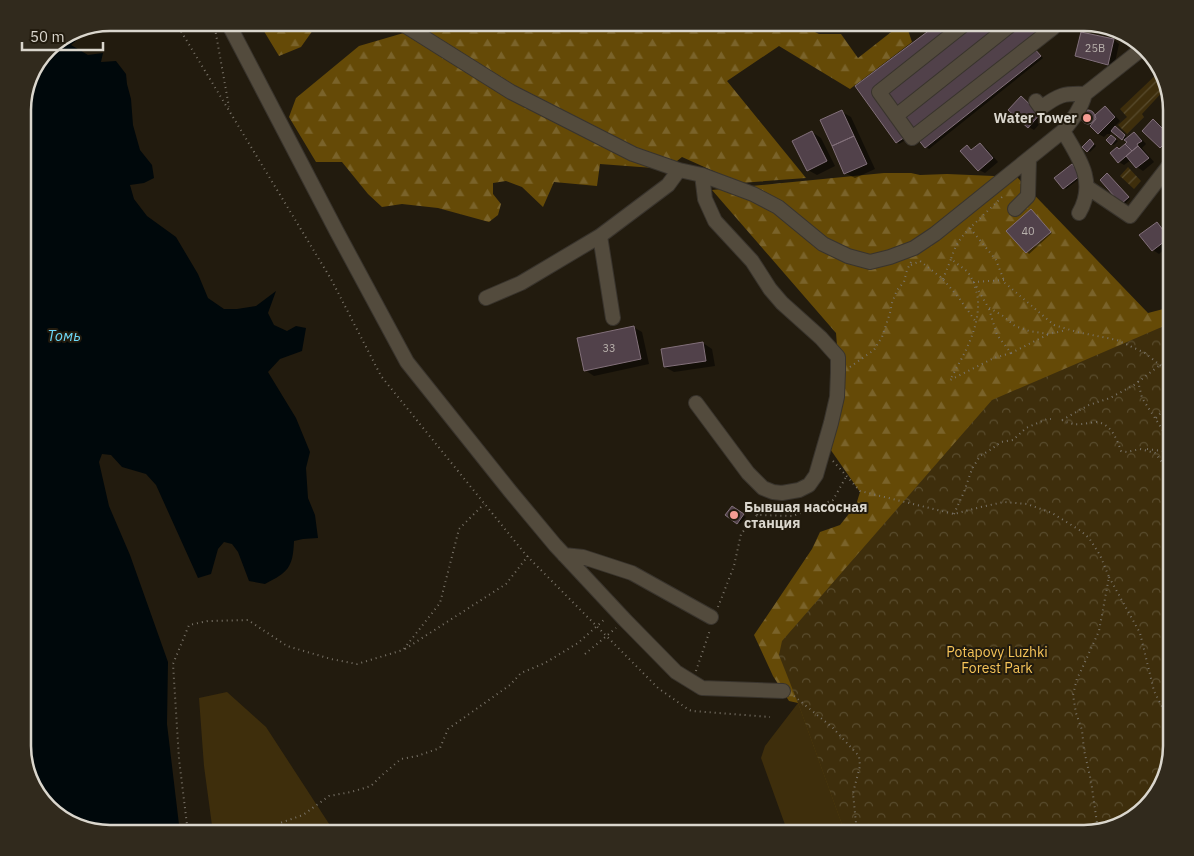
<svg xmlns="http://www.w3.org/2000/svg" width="1194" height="856" viewBox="0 0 1194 856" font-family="'IBM Plex Sans',sans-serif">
  <defs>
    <pattern id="forest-firs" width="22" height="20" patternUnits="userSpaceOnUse" patternTransform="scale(1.25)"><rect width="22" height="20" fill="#654a07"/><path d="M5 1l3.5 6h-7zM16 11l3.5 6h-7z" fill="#7a632a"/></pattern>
    <pattern id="park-crowns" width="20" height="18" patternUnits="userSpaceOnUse" patternTransform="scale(1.25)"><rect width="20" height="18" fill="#3e2e0c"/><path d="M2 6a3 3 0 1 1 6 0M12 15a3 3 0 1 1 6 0" fill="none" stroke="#594c2e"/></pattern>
    <pattern id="garden-furrows" width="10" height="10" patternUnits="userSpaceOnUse" patternTransform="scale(1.25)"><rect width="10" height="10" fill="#3e2e0c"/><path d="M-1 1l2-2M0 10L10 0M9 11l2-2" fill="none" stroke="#594c2e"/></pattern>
  </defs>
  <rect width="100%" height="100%" fill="#221b0e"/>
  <path fill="#3e2e0c" d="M227,692L266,727L335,833H213L204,766L199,698Z
    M798,703L845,833H788L761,758L765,746Z"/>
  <path fill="url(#forest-firs)" d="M259,23H318L301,47L279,56Z
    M430,23H797L819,34H841L858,58L895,29L908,30L912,42L850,89L779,46L727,81L806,178L740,183L682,157L667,169L600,164L597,186L554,182L543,207L522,187L506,181L493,183V194L501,204L498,215L489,222L438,208L402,204L382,207L368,194L342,162H316L289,117L296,98L359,46L431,25Z
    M884,173H911L920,175L947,174L1017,177L1148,313L1171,307V746L1153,799L1123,824L1083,833H845L798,703L789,701L773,676L754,635L812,549L820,532L840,525L856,505L860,492L828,446L842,408L836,333L712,190Z"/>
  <path fill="url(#park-crowns)" d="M1171,323V746L1153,799L1123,824L1083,833H845L798,703L779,655L782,641L992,400Z"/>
  <path fill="url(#garden-furrows)" d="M1161,70L1166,88L1142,114L1144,117L1127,134L1118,125L1127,117L1120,109Z
    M1128,167L1141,181L1134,189L1120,176Z"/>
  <path fill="#00080b" d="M84,33V34L71,45L88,55L103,53L101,62L116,61L126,74L127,84L131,99L133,125L140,150L152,165L154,178L144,183L130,185L134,199L147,216L176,237L198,274L208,298L224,309H237L256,306L276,291L268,313L274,325L287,331L296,326L306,328L302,351L280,359L268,372L296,418L310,452L306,468L308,498L315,515L318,538L303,539L294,541C293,568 288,572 265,584L249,581L238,552L232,544L224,542L218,549L211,574L198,578L156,485L146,474L122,467L111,455L102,454L99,462L109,506L130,555L168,662L167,724L180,833H110L57,815L32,785L23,751V105L32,71L52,45Z"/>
  <path fill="#0007" d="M941,23H963L907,139L899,144L897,142L857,87Z
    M976,23H1011L885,93Z
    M1082,33L1114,40L1119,44L1114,67L1082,59L1077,56Z
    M1035,50L1043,58L929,149L926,147L919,138Z
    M1021,98L1027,101L1045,118L1034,130L1029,127Z
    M1170,105L1171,110V114L1167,109Z
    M1105,107L1111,111L1120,121L1114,127L1128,138L1134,133L1140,137L1146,144L1142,148L1154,162L1143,171L1137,167L1131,160L1124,165L1119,162L1120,150L1128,143L1112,130L1110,134H1107L1104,137L1098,134L1094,128L1082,120L1081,116L1083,112L1089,111L1096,115Z
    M842,112L851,117L875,169L855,178L845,173Z
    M1154,121L1159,124L1171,136V146L1166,151L1161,147L1144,131Z
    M812,132L821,138L835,166L817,175L808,170Z
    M1114,138L1118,141L1114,145L1111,144Z
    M1092,142L1096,146L1090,152L1088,151Z
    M980,144L986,148L998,162L985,173L979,170L967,147L973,150Z
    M1072,166L1082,177L1066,189L1064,188Z
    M1108,175L1130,199L1124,205L1122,203Z
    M1031,210L1052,233L1029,254L1027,252Z
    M1157,223L1162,227L1171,238V243L1159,254L1153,250Z
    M633,327L642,332L649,364L594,376L585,370Z
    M703,343L712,349L715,366L674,372L665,367Z
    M732,507L746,517L740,524L726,515Z"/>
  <path fill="#51414a" stroke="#82707a" d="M939,23H959L873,90L905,137L896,143L855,86Z
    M974,23H1007L895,109L883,93Z
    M1020,23L1026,30L1036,23H1044L1046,25L913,133L901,116Z
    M1081,32L1114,39L1108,65L1075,56Z
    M1033,47L1041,56L925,148L917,138Z
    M1021,96L1040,114L1028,128L1008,110Z
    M1105,106L1115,117L1098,134L1090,126L1096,119L1095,115Z
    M1081 117a7 7 0 1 1 14 0a7 7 0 1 1-14 0Z
    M842,110L854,136L832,146L820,120Z
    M1153,119L1171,137L1160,148L1142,131Z
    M1115,126L1125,135L1122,140L1111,131Z
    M812,131L827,161L807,171L792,141Z
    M1134,132L1142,141L1137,144L1138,146L1132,151L1125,144L1127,142L1124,140Z
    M1111,135L1116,139L1111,145L1106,140Z
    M854,136L867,164L844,174L832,146Z
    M1090,139L1094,144L1087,152L1082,147Z
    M980,143L993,158L978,171L960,151L967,145L971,150Z
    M1125,144L1132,151L1118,163L1110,153L1117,147L1119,149Z
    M1138,146L1149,158L1136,168L1126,156Z
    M1072,164L1081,175L1063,189L1054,178Z
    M1107,173L1129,197L1121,204L1100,180Z
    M1031,209L1051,232L1026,253L1006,231Z
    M1157,222L1169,238L1152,251L1139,235Z
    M634,326L641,359L584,371L577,338Z
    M703,342L706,361L664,367L661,349Z
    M732,506L744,514L737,524L725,515Z"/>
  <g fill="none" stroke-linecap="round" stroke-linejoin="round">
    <defs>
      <path id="minor" d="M228,23L337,232L407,362L510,491L555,545L625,620L676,672L702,688L783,691
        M401,23L511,92L633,154L679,170L702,175L753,194L778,207L823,244L848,256L870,262L890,257L914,248L935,234L1063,131C1073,119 1081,109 1085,94L1143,48
        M966,23L879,92L912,138L1053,28L1054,23
        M1036,101L1041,108C1058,95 1064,93 1085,94
        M896,116L1013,23
        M1063,131C1079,158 1097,182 1079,213
        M1087,187L1130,216L1171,163
        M1015,209L1028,196L1029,159
        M600,236L613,318
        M486,298L521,283L600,236L668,185L679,170
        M696,403L748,473L763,488L773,492L782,493L799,490L809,485L816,475L831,423L837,397L838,372V357L821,338L782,303L770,289L752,261L715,221L705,199L702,175
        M564,555L583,557L632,573L711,617"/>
    </defs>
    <use href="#minor" stroke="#39342d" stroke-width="16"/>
    <path stroke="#7a7469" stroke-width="2" stroke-dasharray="1 4" stroke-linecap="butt" d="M176,23L331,279L381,376L526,555L658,688L689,710L693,711L770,717
      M214,23L229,107
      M1002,197L970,228L996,260L1005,283L1054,325L1077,332L1117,340L1145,353L1160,365L1171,372
      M970,228C960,237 955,247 951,259L968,272L988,307L1003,316L1015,326L1029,331L1049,334L1067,330
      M911,265L920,261L943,279L959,298L976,322
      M943,279L951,259
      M1004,280L974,282C975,288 978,295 978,302C979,330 963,356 950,380L994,358L1011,353
      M989,309L997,335L1011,353L1049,334
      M850,367L874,350L882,337L890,313L892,303L897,290L904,282L907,270L911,262
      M1138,381L1142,398L1171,443
      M1156,418L1171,402
      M1062,420C1071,425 1078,425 1089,423C1091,423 1094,422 1097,422C1111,424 1117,439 1121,451L1127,452L1140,449L1155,453L1162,462L1171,471
      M1062,420L1089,405L1110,398L1134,385L1160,365L1171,363
      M1147,449L1162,451L1171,454
      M833,461L860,491L954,514L981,507L1004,502L1027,504L1052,513L1081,531L1089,538L1100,555L1109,577L1099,631L1080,673L1077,678L1073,695L1076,713L1082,730L1084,750L1091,781L1098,830
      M954,514L964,492L972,469L980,456L990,450L1001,442L1013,440L1026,428L1047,419H1051
      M757,515L765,503
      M1109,577L1140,633L1154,691L1171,724
      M718,607L734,566L741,534L757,515L793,516L833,500L846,477
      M405,649L506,584L528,556
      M585,654L616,628
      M696,671L710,630
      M794,696L833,728L859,756L860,766L853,793L856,823L859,833
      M188,833L179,759L173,664L189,625L208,621L248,620L287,646L331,659L357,664L403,650L440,603L459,529L484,504
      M266,833H272L280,823L303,815L329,796L351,792L371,786L381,776L401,759L417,756L440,748L448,729L510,685L521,673L545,663L578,643L606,618"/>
    <use href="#minor" stroke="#534b3d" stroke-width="14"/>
  </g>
  <g fill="#f59c93" stroke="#221b0e" stroke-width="2">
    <circle cx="1087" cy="118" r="5"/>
    <circle cx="734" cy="515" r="5"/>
  </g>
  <g text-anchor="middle" stroke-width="4" stroke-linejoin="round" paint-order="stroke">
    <g font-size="11" fill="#b8b1ac">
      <text x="1095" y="52">25В</text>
      <text x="1028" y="235">40</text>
      <text x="609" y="352">33</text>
    </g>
    <g font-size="14" font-weight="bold" fill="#dad6cd" stroke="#221b0e" text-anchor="end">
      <text x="1077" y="123">Water Tower</text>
      <text x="744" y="512" text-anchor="start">Бывшая насосная<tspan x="744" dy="16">станция</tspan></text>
    </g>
    <g font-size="14" fill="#f6c459" stroke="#221b0e">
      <text x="997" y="657">Potapovy Luzhki<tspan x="997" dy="16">Forest Park</tspan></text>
    </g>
    <g font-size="15" font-style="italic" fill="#6dd8f8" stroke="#221b0e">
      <text x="64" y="341">Томь</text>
    </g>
  </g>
  <path d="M0 0H1194V856H0ZM110 31H1084A79 79 0 0 1 1163 110V746A79 79 0 0 1 1084 825H110A79 79 0 0 1 31 746V110A79 79 0 0 1 110 31Z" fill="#312a1d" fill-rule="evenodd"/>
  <path fill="none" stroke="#dad6cd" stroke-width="2.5" d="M110 31H1084A79 79 0 0 1 1163 110V746A79 79 0 0 1 1084 825H110A79 79 0 0 1 31 746V110A79 79 0 0 1 110 31Z"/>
  <path d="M22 42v8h81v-8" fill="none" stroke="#dad6cd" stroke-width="2.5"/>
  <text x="30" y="42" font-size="15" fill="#dad6cd" stroke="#221b0e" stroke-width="4" paint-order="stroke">50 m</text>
</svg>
